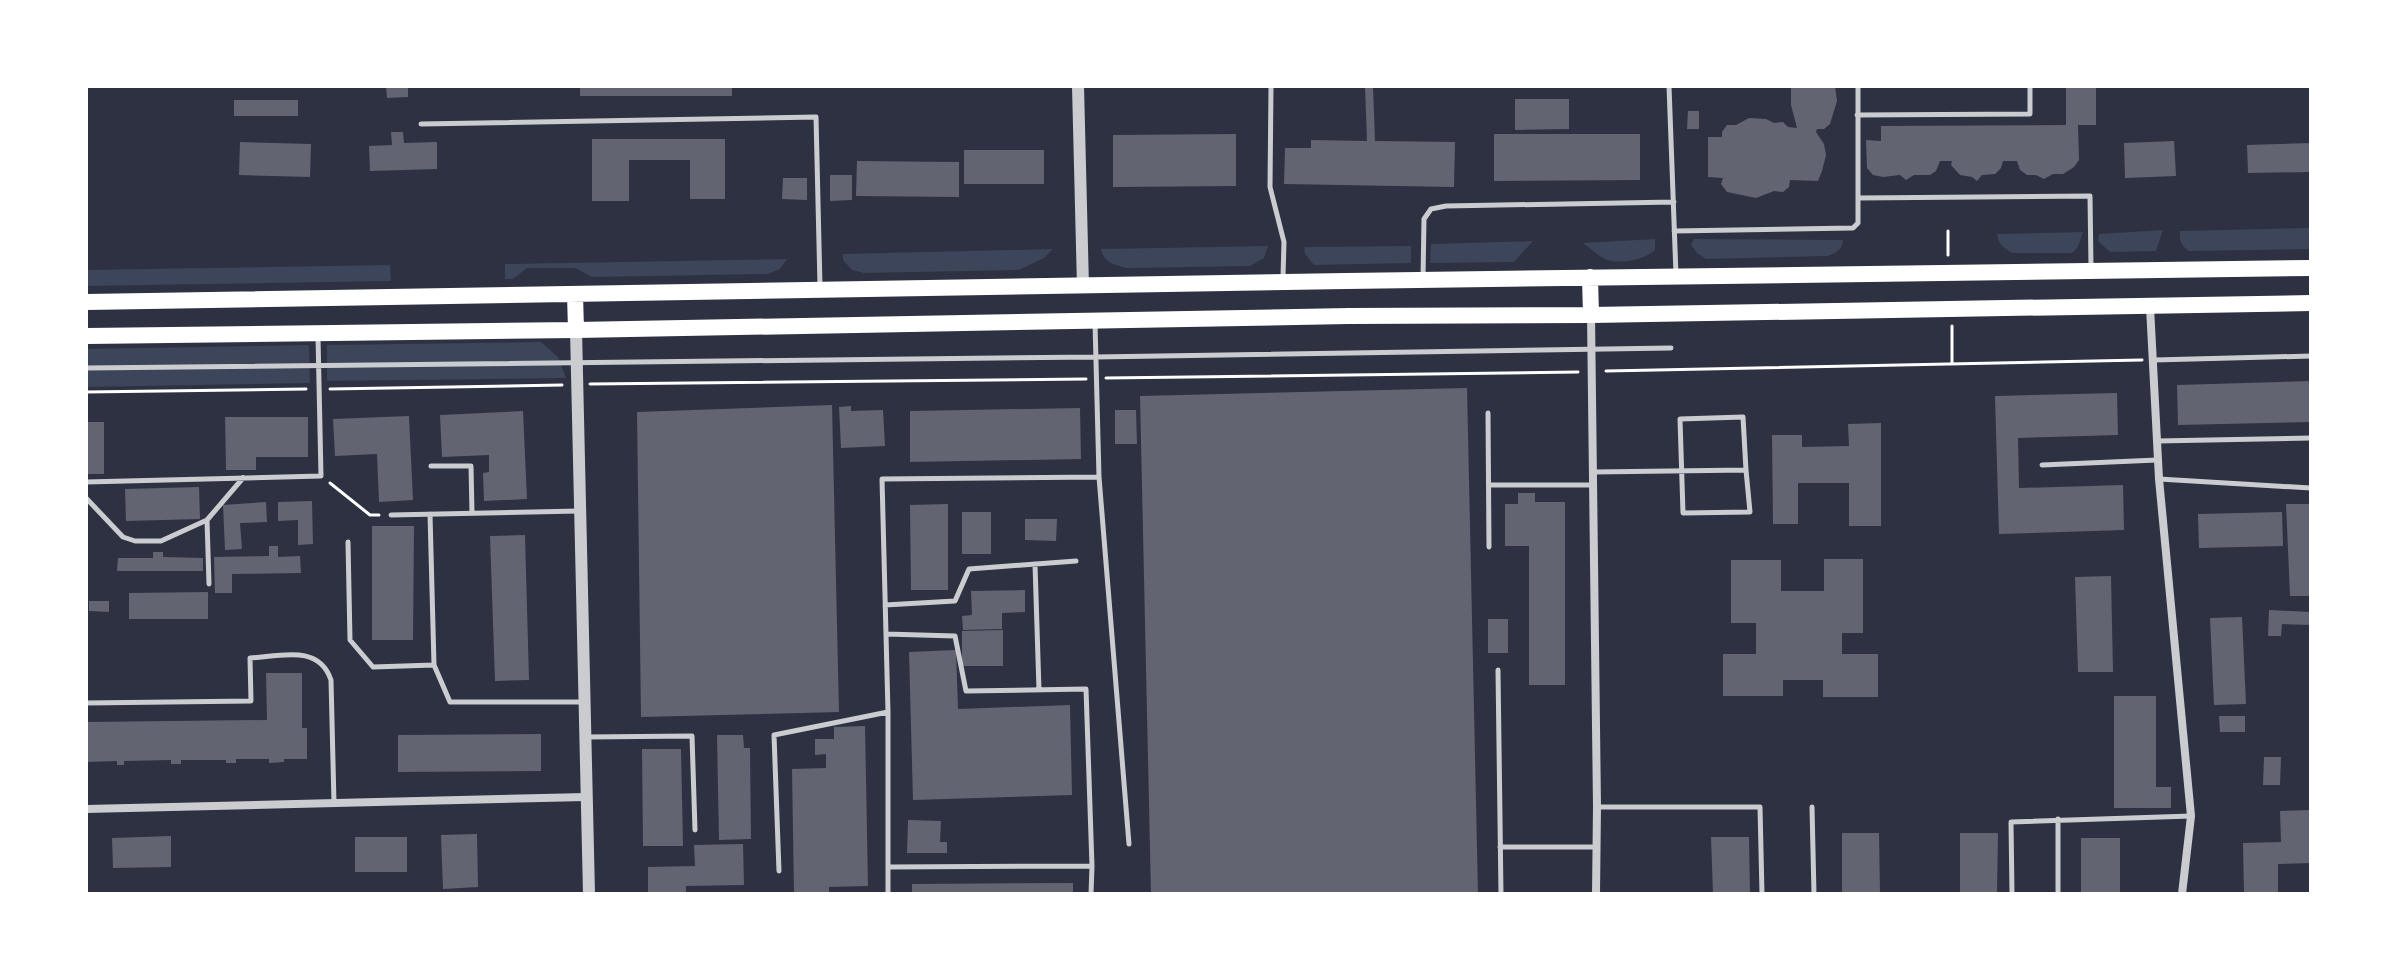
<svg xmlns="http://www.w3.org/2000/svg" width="2397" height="980" viewBox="0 0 2397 980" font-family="'Noto Sans',sans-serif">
  <rect width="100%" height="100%" fill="#2d3142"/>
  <path fill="#3c4559" d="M2311,228V249L2189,251C2181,245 2179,241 2180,231Z
    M2163,230L2156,251L2110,252L2098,241L2099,234Z
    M2083,232L2078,247L2072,253H2012C2004,248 1998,244 1997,234Z
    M1655,239V250C1644,260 1619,265 1605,259C1597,255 1590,248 1583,243Z
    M1694,239L1843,240C1842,251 1836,253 1827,256L1706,259L1697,253L1691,245Z
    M1533,241L1514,262L1430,263L1431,244Z
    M1268,246L1264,258L1250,266L1127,268C1116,266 1103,262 1101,249Z
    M1411,246V263L1314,265L1305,254L1304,247Z
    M1053,249L1044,258L1019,270L864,273L852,270L843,260V254Z
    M787,259L780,269L768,274L592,277L575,268H527L513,279H505V264Z
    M390,265L391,281L86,286V270Z
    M541,342L558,357L566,378L327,381V345Z
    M309,345L310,383L86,387V349Z"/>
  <path fill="#626471" d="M386,86H408V97L387,98Z
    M580,86H732V96H580Z
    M1365,86H1373L1375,141L1455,142L1454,187L1284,184L1285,148H1311V140L1367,141Z
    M1791,86H1835L1837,101L1830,124L1824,129H1817L1816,132L1824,144L1826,155L1822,171L1818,181L1790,180L1789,187L1783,192L1774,191L1756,198L1727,192L1721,184L1723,178L1708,177V137H1722V132L1727,125H1736L1749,118L1766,119L1774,123L1783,122L1788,127L1797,128L1791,105Z
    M2066,86H2096V125H2078L2079,160L2074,167L2063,174H2053L2044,179L2036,175H2027L2020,170L2017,161H2003L2001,168L1995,174L1982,175L1977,181L1972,177L1960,175L1951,165L1952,161H1940L1936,171L1930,175H1914L1906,180L1900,175L1883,177L1873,175L1867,168L1866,140L1881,141V126L2066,125Z
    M1515,99H1569V129L1515,130Z
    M234,100H298V116H234Z
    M1688,111H1699V129H1687Z
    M391,132H403L404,143L437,142V169L370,171L369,146L392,145Z
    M1236,134V186L1113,187V135Z
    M1494,134H1640V180L1494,181Z
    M592,139H725V199H690V160H629V201H592Z
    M2174,141L2176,176L2125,178L2124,143Z
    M240,142L311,144L310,177L239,175Z
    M2311,143V172L2248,173L2247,145Z
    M964,150H1044V184H964Z
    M857,161L959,162V197L856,196Z
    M830,175H852V200L830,201Z
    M783,178H807V200L782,199Z
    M2311,381V422L2178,425L2177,385Z
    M1467,388L1478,894H1151L1140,396Z
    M2117,393L2118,435L2018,438L2019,488L2123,485L2124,530L1999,534L1995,396Z
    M832,405L839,712L641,717L637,412Z
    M851,406V411L883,410L885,446L841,448L839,407Z
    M1080,408L1081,459L910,462V411Z
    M1115,410H1136L1137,444H1115Z
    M523,411L527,499L484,501L483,473L489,472V455L442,457L440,415Z
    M409,416L413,500L379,502L377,454L335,456L333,419Z
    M225,417H308V457H256V470H226Z
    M86,422H104V474H86Z
    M1881,423V526H1849V483H1798V524H1773L1772,435H1802V447L1849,446L1848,424Z
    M199,487L200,519L126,521L125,489Z
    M1518,493H1535V502H1565V685H1529V546H1505V504H1518Z
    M312,501L313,544L298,545V520L278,521V502Z
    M266,502L267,522L240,523L242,549L225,550L223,505Z
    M948,504V590H911L910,505Z
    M2286,504H2311V596H2290Z
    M962,512H991V554H962Z
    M2282,512L2283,546L2199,548L2198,514Z
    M1025,519H1057L1056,541L1025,540Z
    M372,526H414L413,640H372Z
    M525,535L529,680L495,681L490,536Z
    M269,546H278V557L300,556L301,573L232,574V593H215L214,557L269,556Z
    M153,552H163V557L203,558V571H117L118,558H153Z
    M1824,559H1863V633H1842V654H1878V697H1823V680H1783V696H1723V654H1756V623H1731V560H1781V591H1824Z
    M2111,576L2113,672H2078L2075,577Z
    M1025,590V612L1002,613V629L963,630L962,616L972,615L971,591Z
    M208,592V619H129V593Z
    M89,601H109V612L89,611Z
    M2269,610L2311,612V625L2282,624L2281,636H2268Z
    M2242,617L2246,704L2214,705L2210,618Z
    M1488,619H1508V653H1488Z
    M1003,630V666H962V631Z
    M956,650L958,709L1070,705L1072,795L913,800L909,652Z
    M266,673H302V728H307V759H284V762L269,763V759H236V763H226V760H181V764H171V760L124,761V765H117V761L86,762V722L267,720Z
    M2114,696H2156V787H2171V808H2114Z
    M2219,716H2245V732H2220Z
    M865,726L868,886L829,887V894H794L792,769L826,768V754L815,755V739H834V727Z
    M541,734V771L398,772V735Z
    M717,735H743L744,748H750L751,839L719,840Z
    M642,749H681L683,846H643Z
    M2264,757H2281L2280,785H2263Z
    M2311,810V863L2278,864V894H2244L2243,843L2281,842L2280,811Z
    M908,820L941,821L940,842H947V853H907Z
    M1842,833H1879L1880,894H1842Z
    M1960,833H1998L1997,894H1960Z
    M477,834L478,887L443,889L441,835Z
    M171,836V867L113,868L112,838Z
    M355,837H407V872H355Z
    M1711,837H1749L1750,894H1713Z
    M2081,838H2120V894H2081Z
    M743,844L744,885L686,886V894H648V867L695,866L694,845Z
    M1073,883V894H912V884Z"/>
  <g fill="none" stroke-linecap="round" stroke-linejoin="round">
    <path stroke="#fff" stroke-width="3" d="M1948,231V255
      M1952,326V363
      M1606,371L2142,360
      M1106,378L1578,372
      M590,384L1086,379
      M330,389L562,385
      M86,392L306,389
      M330,483L370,515H379"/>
    <path stroke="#caccd0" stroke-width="5" d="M1271,86L1270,187L1284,242L1283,277
      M1669,86L1676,275
      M1857,115L2030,114V86
      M421,124L816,117L820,286
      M1859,198L2090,196L2091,267
      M1674,231L1853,228L1858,223V86
      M1423,279L1424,219L1431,209L1446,206L1674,202
      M1095,323L1099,477
      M2154,360L2311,356
      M86,368L1095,357L1671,348
      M1488,413L1489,547
      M2157,441L2311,438
      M2042,465L2157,460
      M431,466H471L472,513
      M1594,472L1746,470L1743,417L1680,419L1683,513L1750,512L1746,470
      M2159,479L2311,488
      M86,482L321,476L318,337
      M1489,485H1593
      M86,498L123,537L135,541H161L207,520L243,478
      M430,514L434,665L450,702H583
      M391,515L579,511
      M207,520L209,584
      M348,542L350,640L373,667L434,665
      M1035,564L1039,690
      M885,605L955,601L969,569L1076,561
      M886,634L955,636L966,691L1086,689L1092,866
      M1498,670L1501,894
      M86,703L251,701L250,658C281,656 319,644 331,680L334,803
      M586,737L692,736L695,830
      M1597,807H1760L1762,894
      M1812,807L1814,894
      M2058,819V894
      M1500,847H1596
      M889,867L1092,866L1091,894
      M779,871L774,735L888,712
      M888,894V712L882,479L1099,477L1129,844
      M2012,894L2011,822L2191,816"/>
    <path stroke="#caccd0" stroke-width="8" d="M2150,307L2159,479L2191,816L2182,894
      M1591,315L1597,807L1596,894
      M86,809L586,797"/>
    <path stroke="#caccd0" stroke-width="12" d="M1078,86L1083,287
      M576,330L589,894"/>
    <path stroke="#fff" stroke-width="16" d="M1590,277L1591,315
      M575,294L576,330
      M86,302L1346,281L2311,268
      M86,336L576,330L1349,316L1591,315L2311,303"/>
  </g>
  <rect width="2397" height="980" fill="none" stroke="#ffffff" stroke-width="176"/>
</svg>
